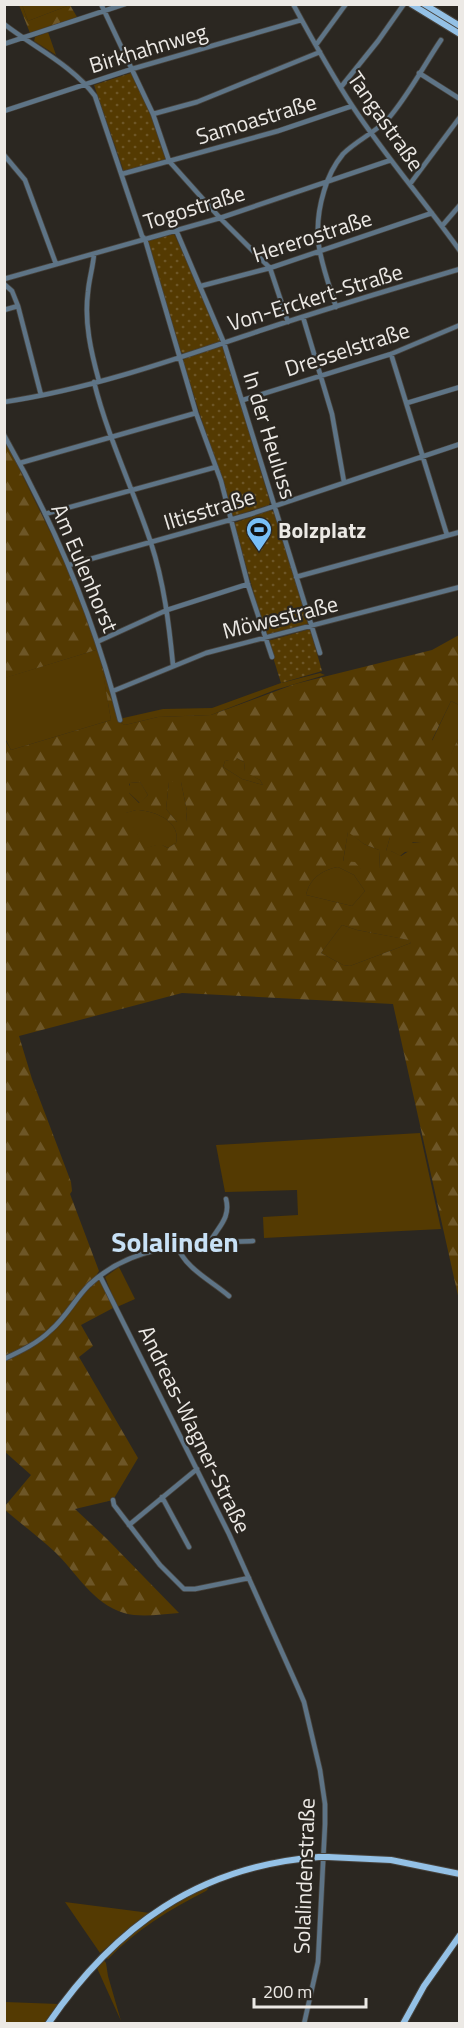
<svg xmlns="http://www.w3.org/2000/svg" width="464" height="2028" viewBox="0 0 464 2028" font-family="'Titillium Web',sans-serif">
  <defs>
    <pattern id="forest-firs" width="22" height="20" patternUnits="userSpaceOnUse" patternTransform="scale(1.5)"><rect width="22" height="20" fill="#543a02"/><path d="M5 1l3.5 6h-7zM16 11l3.5 6h-7z" fill="#6d5627"/></pattern>
    <pattern id="park-dots" width="8" height="8" patternUnits="userSpaceOnUse" patternTransform="scale(1.5)"><rect width="8" height="8" fill="#543a02"/><path d="M2 2h.1M6 6h.1" fill="none" stroke="#6d5627" stroke-width="1.8" stroke-linecap="round"/></pattern>
  </defs>
  <rect width="100%" height="100%" fill="#2b2721"/>
  <path fill="#543a02" d="M22,5H70L28,21Z
    M48,32L56,55L34,41L35,37Z
    M99,649L111,720L11,750L5,738L4,678Z
    M320,673L325,675L275,690L211,715L158,717L125,725L121,723L119,719L163,709L212,708L281,683Z
    M451,701L459,705V737L451,755L432,741Z
    M237,758L244,762L245,771L260,780L263,785L242,779L223,767L225,761Z
    M140,782L148,795L140,803L129,793L130,783Z
    M169,782H181L187,811L186,822H177L166,809Z
    M136,810C153,810 182,821 176,843L168,848C160,843 153,846 145,849L125,813Z
    M348,831L364,844L379,850L380,869H361L343,862Z
    M390,837H407L413,843H422L421,851L405,852L400,856L391,851H386Z
    M338,867L354,875L365,891L352,906L306,895C310,878 322,870 338,867Z
    M342,925L357,930L410,940L411,943L350,966L343,965L321,953Z
    M420,1133L441,1229L264,1238L263,1217L298,1215L297,1190L225,1192L216,1145Z
    M119,1267L135,1299L117,1307L105,1277Z
    M207,1887L208,1889L206,1891C170,1909 136,1930 108,1959L106,1958C133,1927 171,1904 207,1887Z
    M65,1902L150,1913L100,1953Z
    M103,1959L106,1963L108,1976L121,2021L97,1968Z
    M5,2002L59,2004L46,2023L5,2024Z"/>
  <path fill="url(#forest-firs)" fill-rule="evenodd" d="M19,5H22L28,21L70,5L77,17L30,33Z
    M4,438L68,568L99,649L5,678Z
    M459,635V705L451,701L432,740L451,754L459,737V1300L393,1004L182,993L19,1036L32,1079L71,1182L72,1191L70,1194L99,1271L97,1274L113,1308L81,1325L93,1346L79,1357L138,1458L113,1500L75,1509L107,1539L179,1613C161,1614 142,1618 124,1613C93,1604 76,1572 55,1552C39,1537 21,1524 5,1510V1506L31,1475L4,1451V738L11,750L111,720L101,663L119,719L121,723L125,725L158,717L211,715L295,684L432,650ZM237,758L244,762L245,772L260,780L263,785L242,779L223,767L225,761L230,760L233,763ZM140,782L148,795L139,803L129,793L133,788L129,785L130,783ZM169,782H181L187,811L186,822H177L166,809ZM136,810C153,810 182,821 176,843L168,848L160,844L145,848L126,813ZM348,832L364,844L379,850L380,869H361L355,862L343,861ZM390,837H406L409,842L421,843V850L412,849L401,856L391,851H386ZM338,867L354,875L365,891L352,906L306,895C310,878 322,870 338,867ZM342,925L357,930L409,940L411,943L350,966L343,965L321,953Z"/>
  <path fill="url(#park-dots)" d="M131,73L151,115L166,161L124,172L94,85Z
    M174,234L200,288L221,341L184,354L181,352L147,241Z
    M223,346L270,502L269,505L234,516L232,515L183,361L184,358Z
    M271,510L275,513L308,622L307,625L268,635L265,633L234,523Z
    M310,629L322,671L281,683L268,641Z"/>
  <g fill="none" stroke-linecap="round" stroke-linejoin="round">
    <defs>
      <path id="minor" d="M101,4L153,114L169,161L220,218L270,268L288,322
        M293,4C312,39 331,74 353,107C386,157 425,202 460,251
        M4,24C35,48 72,65 95,96L142,236L145,239L196,413L221,481L248,585L272,657
        M4,44L125,4
        M316,45L346,4
        M419,73L460,99
        M341,87L378,41L404,4
        M4,111L132,69L301,20
        M153,114L197,102L320,52
        M4,155L25,180L56,264
        M122,174L278,131L352,106
        M410,184L460,117
        M442,226L460,205
        M176,230L224,343L320,653
        M94,254C93,267 89,279 88,292C84,322 91,352 99,381
        M4,279L220,218L391,160
        M4,284L12,291L18,306L41,395
        M201,286L270,268L432,213
        M336,307C322,263 310,237 324,191C328,177 334,165 343,154C356,141 374,133 387,120C407,98 424,65 441,40
        M4,310L18,306
        M303,317L332,414L344,482
        M391,354L447,535
        M94,382C108,438 133,489 151,543C164,583 169,624 173,665
        M243,400L391,354L460,325
        M4,402C91,389 176,359 259,331C325,309 392,289 460,269
        M407,403L460,387
        M4,435C55,525 95,620 120,720
        M20,463L196,413
        M45,514L216,467
        M69,565L251,514L460,444
        M296,577L460,532
        M99,641L167,610L248,584
        M113,691L206,653L460,587
        M210,1242C218,1227 231,1218 226,1199
        M177,1245C184,1268 212,1281 229,1296
        M100,1276L229,1534L298,1688L304,1702L320,1770L325,1804V1824L318,1962L304,2024
        M4,1359C21,1351 38,1343 51,1330C66,1317 75,1299 89,1285C134,1242 195,1244 253,1241
        M162,1497L189,1547
        M113,1500L114,1505L160,1565L184,1589H195L249,1578
        M129,1525L197,1469"/>
      <path id="major" d="M411,4L460,34
        M424,4L460,26
        M328,1857L391,1860L460,1874
        M48,2024C115,1926 199,1866 319,1857
        M403,2024L424,1986L460,1935"/>
    </defs>
    <use href="#minor" stroke="#46423c" stroke-width="6"/>
    <use href="#major" stroke="#46423c" stroke-width="8"/>
    <use href="#minor" stroke="#5e7486" stroke-width="4.5"/>
    <use href="#major" stroke="#94c1e6" stroke-width="6"/>
    <defs>
      <path id="major-bridge" d="M319,1857H328"/>
    </defs>
    <use href="#major-bridge" stroke="#46423c" stroke-width="8" stroke-linecap="butt"/>
    <use href="#major-bridge" stroke="#94c1e6" stroke-width="6"/>
  </g>
  <defs>
    <symbol id="stadium-pin" viewBox="-11 -11 22 30"><path d="M0 17L-7.5 6A9.5 9.5 0 1 1 7.5 6Z" fill="#78bff7" stroke="#2b2721"/><path d="M0-5a6.5 5 0 1 0 0 10a6.5 5 0 1 0 0-10ZM-3.5-1.8h7v3.6h-7Z" fill="#111"/></symbol>
  </defs>
  <g fill-rule="evenodd">
    <use href="#stadium-pin" x="244" y="515" width="30" height="40"/>
  </g>
  <g text-anchor="middle" stroke-width="4.5" stroke-linejoin="round" paint-order="stroke">
    <g font-size="22" fill="#ece9e5" stroke="#2b2721">
      <text transform="translate(148 48) rotate(-17)" y="8">Birkhahnweg</text>
      <text transform="translate(256 119) rotate(-17)" y="8">Samoastraße</text>
      <text transform="translate(386 121) rotate(55)" y="8">Tangastraße</text>
      <text transform="translate(194 207) rotate(-17)" y="8">Togostraße</text>
      <text transform="translate(312 236) rotate(-18)" y="8">Hererostraße</text>
      <text transform="translate(315 297) rotate(-17)" y="8">Von-Erckert-Straße</text>
      <text transform="translate(347 349) rotate(-18)" y="8">Dresselstraße</text>
      <text transform="translate(270 435) rotate(73)" y="8">In der Heuluss</text>
      <text transform="translate(209 509) rotate(-17)" y="8">Iltisstraße</text>
      <text transform="translate(85 568) rotate(67)" y="8">Am Eulenhorst</text>
      <text transform="translate(280 617) rotate(-14)" y="8">Möwestraße</text>
      <text transform="translate(195 1429) rotate(64)" y="8">Andreas-Wagner-Straße</text>
      <text transform="translate(304 1876) rotate(-88)" y="8">Solalindenstraße</text>
    </g>
    <g font-size="22" font-weight="bold" fill="#ece9e5" stroke="#2b2721" text-anchor="start">
      <text x="278" y="538">Bolzplatz</text>
    </g>
    <g font-size="28" font-weight="bold" fill="#c8e1f6" stroke="#2b2721">
      <text x="175" y="1252">Solalinden</text>
    </g>
  </g>
  <rect width="464" height="2028" fill="none" stroke="#ece9e5" stroke-width="12"/>
  <path d="M254 1998v9h112v-9" fill="none" stroke="#ece9e5" stroke-width="3"/>
  <text x="263" y="1998" font-size="18" fill="#ece9e5" stroke="#2b2721" stroke-width="4.5" paint-order="stroke">200 m</text>
</svg>
